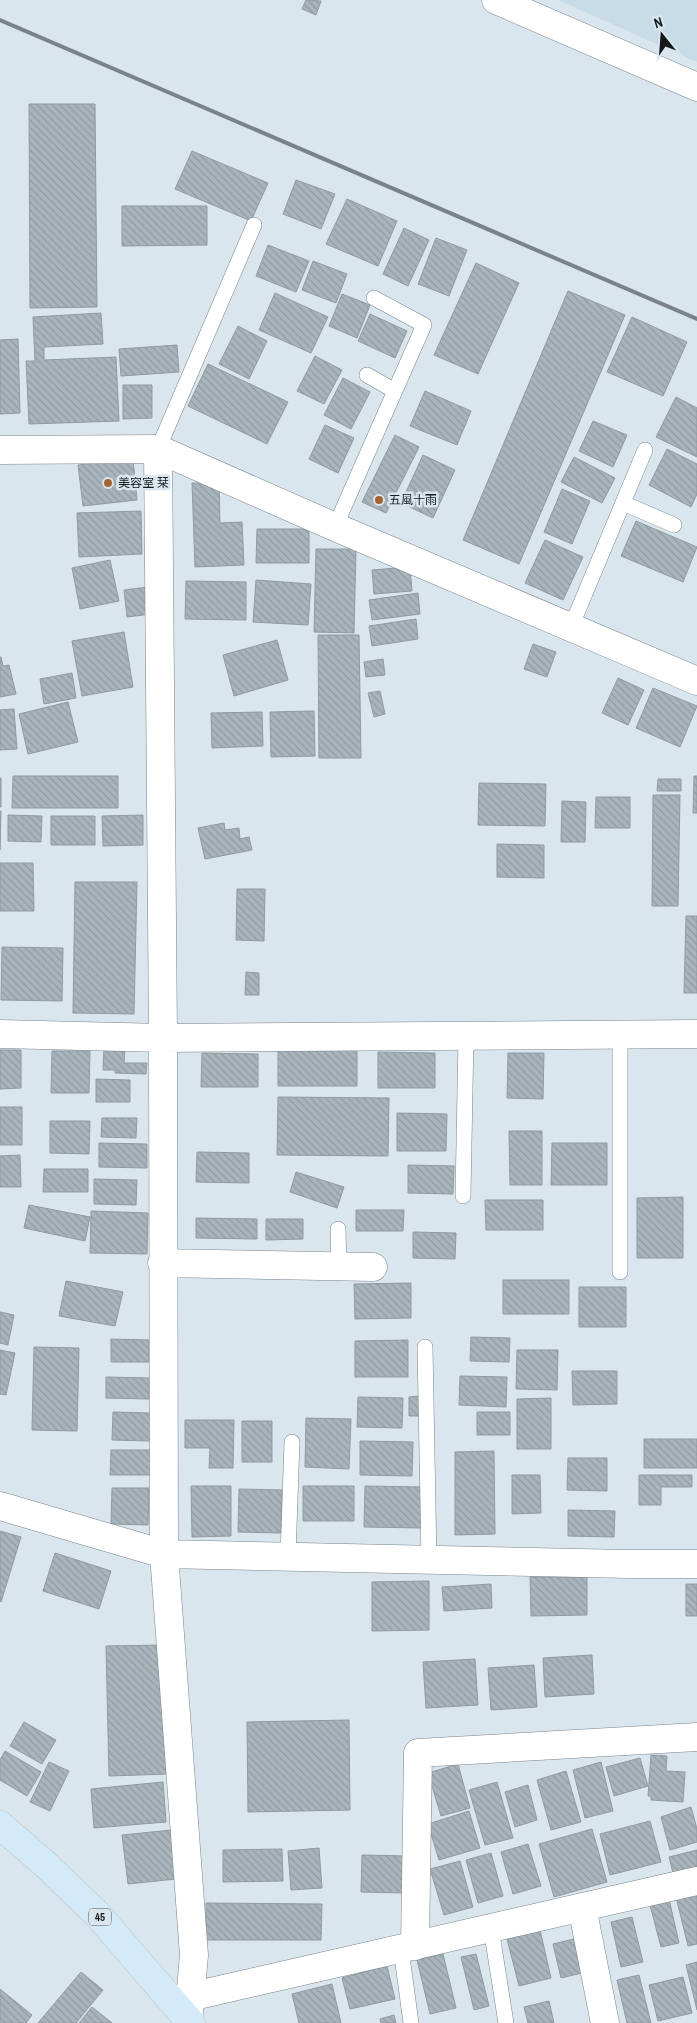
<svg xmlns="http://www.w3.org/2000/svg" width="697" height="2023" viewBox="0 0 697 2023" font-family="'Archivo Narrow','Noto Sans JP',sans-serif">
  <defs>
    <pattern id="building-back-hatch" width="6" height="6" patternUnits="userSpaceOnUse" patternTransform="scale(1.25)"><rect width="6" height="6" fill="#a9b5bc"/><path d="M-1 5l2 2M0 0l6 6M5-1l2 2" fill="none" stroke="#919ba1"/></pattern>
  </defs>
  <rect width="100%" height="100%" fill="#dae6ed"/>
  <path fill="#c8dce8" d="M558,0H697V62Z"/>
  <path fill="url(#building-back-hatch)" stroke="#8f9aa1" d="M306,0L321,1L316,15L302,9Z
    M29,104H95L97,307L30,308Z
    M192,151L268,183L251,221L175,189Z
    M296,180L335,194L321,229L283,214Z
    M347,199L397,221L378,266L326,244Z
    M122,206H207V245L122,246Z
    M404,228L429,240L408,286L383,274Z
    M436,238L467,250L449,296L418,284Z
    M268,245L309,261L296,292L256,276Z
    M313,261L347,274L336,303L302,290Z
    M476,263L519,283L478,374L434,355Z
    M568,291L625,315L519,564L463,540Z
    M275,293L328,317L311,353L259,330Z
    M342,294L370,305L357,338L329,326Z
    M101,313L103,344L44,347V360L116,357L119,421L29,424L26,361H35L33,317Z
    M370,314L407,331L395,358L358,341Z
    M632,317L687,342L663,396L607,372Z
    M238,326L267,341L249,379L219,364Z
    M18,339L20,413L0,414V340Z
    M177,345L179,372L121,376L119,349Z
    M315,356L342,370L324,404L297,391Z
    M208,364L288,402L267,444L188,406Z
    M343,378L370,392L351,429L324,415Z
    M123,385H152V418L123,419Z
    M425,391L471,411L457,445L410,426Z
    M676,397L697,408V457L656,437Z
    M593,421L627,435L613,467L579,451Z
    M325,425L354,438L338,473L309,459Z
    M395,435L419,447L386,513L362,502Z
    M667,449L697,464V494L691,507L649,485Z
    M423,455L455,470L433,518L401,503Z
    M574,457L615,478L602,503L561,482Z
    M133,459L137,500L83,506L78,465Z
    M192,483H219L220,523L242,522L244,565L195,567Z
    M562,489L590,501L572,544L544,532Z
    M141,511L142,554L79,557L77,513Z
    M636,521L697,547L683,582L621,556Z
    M257,529H309V563H256Z
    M545,540L583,557L563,600L525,583Z
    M316,549H356L354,633L314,632Z
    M110,560L119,601L80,609L72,568Z
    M410,567L412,591L374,594L372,570Z
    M256,580L311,584L308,625L253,622Z
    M186,581L246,582V620L185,619Z
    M148,587L151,614L127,617L124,590Z
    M418,593L420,614L372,620L369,600Z
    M416,619L418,639L372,646L369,626Z
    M124,632L133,687L82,696L72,641Z
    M318,635H359L361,758H319Z
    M277,640L288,680L234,696L223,655Z
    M533,644L556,652L547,677L524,669Z
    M0,657H1L3,666L9,665L16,694L0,697Z
    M383,659L385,675L366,677L364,662Z
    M72,673L76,698L44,704L40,679Z
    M618,678L644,690L628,725L602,713Z
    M653,688L697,706L680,747L636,728Z
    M380,691L385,714L374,717L368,693Z
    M68,702L78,742L28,754L19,714Z
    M14,709L17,749L0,750V710Z
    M314,711L315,756L271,757L270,712Z
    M262,712L263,746L212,748L211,713Z
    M13,776H118V808H12Z
    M694,776H697V813H693Z
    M0,778H1V807H0Z
    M658,779H681V791H657Z
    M479,783L546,784L545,826L478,825Z
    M653,795H680L678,906H652Z
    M596,797H630V828H595Z
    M562,801L586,802L585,842H561Z
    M0,811H1L0,850Z
    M8,815L42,816L41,842L8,841Z
    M143,815V845L103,846L102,816Z
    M51,816H95V845H51Z
    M224,823L225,830L239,828L240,839L249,837L252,850L205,859L198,828Z
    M497,844L544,845V878L497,877Z
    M0,863H33L34,911H0Z
    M75,882H137L134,1014L73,1013Z
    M237,889H265L264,941L236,940Z
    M686,916H697V993H684Z
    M2,947L63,948L62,1001L1,1000Z
    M246,972L259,973V995H245Z
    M104,1048H125L124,1063H147L146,1074L115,1073V1070H103Z
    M278,1048L357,1049V1086H278Z
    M0,1050H21V1088L0,1089Z
    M52,1051H90L89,1093H51Z
    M378,1052L435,1053V1088H378Z
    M202,1053L258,1054V1087H201Z
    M508,1053H544L543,1099L507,1098Z
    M96,1079L130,1080V1102H96Z
    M278,1097L389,1098L388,1156L277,1155Z
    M0,1107H22V1145H0Z
    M397,1113L447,1114L446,1151H397Z
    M102,1118H137L136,1138L101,1137Z
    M50,1121H90L89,1154L50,1153Z
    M509,1131H542V1185H510Z
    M99,1143L147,1144V1168L99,1167Z
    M552,1143H607V1185H551Z
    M197,1152L249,1153V1183L196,1182Z
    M20,1155L21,1187H0V1156Z
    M408,1165L454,1166L453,1194L408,1193Z
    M44,1169H88V1192H43Z
    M296,1172L344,1187L337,1208L290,1192Z
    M94,1179L137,1180L136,1205L94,1204Z
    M683,1197V1258H637V1198Z
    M485,1200H543V1230H486Z
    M29,1205L90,1217L85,1241L24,1228Z
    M356,1210H404L403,1231H356Z
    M91,1211L148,1213L147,1254L90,1253Z
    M196,1218L257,1219V1239L196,1238Z
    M266,1219H303V1239L266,1240Z
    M413,1232L456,1233L455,1259L413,1258Z
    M503,1280H569V1314H503Z
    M66,1281L123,1292L115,1326L59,1316Z
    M411,1283V1318L355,1319L354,1284Z
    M579,1287H626V1327H579Z
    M0,1312L14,1315L8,1345L0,1343Z
    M471,1337L510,1338L509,1362L470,1361Z
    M111,1339L149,1340V1362H111Z
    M408,1340V1377H355V1341Z
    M34,1347L79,1348L77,1431L32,1430Z
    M0,1350L15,1353L6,1395L0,1394Z
    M517,1350H558L557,1390L516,1389Z
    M572,1371H617V1404L573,1405Z
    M460,1376L507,1377L506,1407L459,1405Z
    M106,1377L149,1378V1399L106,1398Z
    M420,1396L421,1416H409V1397Z
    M358,1397L403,1398L402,1428L357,1427Z
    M551,1398V1449H517V1399Z
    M113,1412L150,1413V1441L112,1440Z
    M477,1412H510V1435H477Z
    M306,1418L351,1419L349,1469L305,1467Z
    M185,1420H234L233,1468H209L210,1448H185Z
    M242,1421H272V1462H242Z
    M644,1439H697V1468H644Z
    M360,1441L413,1442L412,1476L360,1475Z
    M111,1450H151L150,1475H110Z
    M494,1451L495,1534L455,1535V1452Z
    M568,1458H607V1491L567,1490Z
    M512,1475H540L541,1513L512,1514Z
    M639,1475H692V1487H661V1505H639Z
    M191,1486H231V1536L192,1537Z
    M303,1486H354V1521H303Z
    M365,1486L424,1487L422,1528L364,1527Z
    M112,1488H149L148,1525L111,1524Z
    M239,1489L282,1490L281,1533L238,1532Z
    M568,1510L615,1511L614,1537L568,1536Z
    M0,1531L21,1537L1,1602L0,1601Z
    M55,1553L111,1571L99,1609L43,1591Z
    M530,1577H587V1615L531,1616Z
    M429,1581V1630L372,1631V1582Z
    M491,1584L492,1608L444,1611L442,1587Z
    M686,1584H697V1616H686Z
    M166,1645L169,1774L109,1776L106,1646Z
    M592,1655L594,1694L545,1697L543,1658Z
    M475,1659L478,1705L426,1708L423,1662Z
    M534,1665L537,1707L491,1710L488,1668Z
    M349,1720L350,1810L248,1812L247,1722Z
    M24,1722L56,1740L42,1764L10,1746Z
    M5,1751L41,1772L27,1796L0,1780V1760Z
    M651,1755L667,1756L666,1771L685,1772L683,1802L651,1800V1796H648Z
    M640,1758L648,1786L614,1796L606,1767Z
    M49,1762L69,1771L50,1811L30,1802Z
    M601,1762L613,1811L585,1818L573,1770Z
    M458,1764L470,1808L441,1816L428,1773Z
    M566,1771L581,1822L551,1830L537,1780Z
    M163,1782L166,1822L94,1828L91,1789Z
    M497,1782L513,1838L485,1845L469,1790Z
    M528,1785L537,1820L515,1827L505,1792Z
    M691,1807L697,1829V1842L670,1850L661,1817Z
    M469,1811L480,1848L439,1860L428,1824Z
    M650,1821L661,1862L610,1875L600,1834Z
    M592,1829L607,1882L554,1897L539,1844Z
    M171,1830L176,1879L128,1884L122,1835Z
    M528,1844L541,1886L513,1894L501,1852Z
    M319,1848L322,1888L291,1890L288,1851Z
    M282,1849L283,1881L223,1882V1850Z
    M697,1850V1871L674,1877L669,1857Z
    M491,1853L503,1896L478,1903L466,1860Z
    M362,1855L406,1856L405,1893L361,1892Z
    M460,1861L473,1907L444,1915L430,1869Z
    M697,1892V1944L688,1946L676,1897Z
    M669,1899L679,1943L661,1947L650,1905Z
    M206,1903L322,1904L321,1940H206Z
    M632,1917L643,1962L621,1967L611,1922Z
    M540,1930L551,1978L519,1986L507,1939Z
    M582,1937L590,1971L561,1978L553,1944Z
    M443,1954L456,2008L430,2014L417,1960Z
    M476,1954L489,2006L474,2010L461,1957Z
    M697,1962V2010L686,1965Z
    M387,1966L395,1999L350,2009L342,1978Z
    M81,1972L103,1990L76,2023H38Z
    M639,1975L651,2023H627L617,1980Z
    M683,1977L692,2013L658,2021L649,1985Z
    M332,1984L341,2023H299L292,1994Z
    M0,1989L32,2015L26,2023H0Z
    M549,2001L554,2023H528L524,2007Z
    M92,2007L112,2023H79Z
    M394,2015L396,2023H381L380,2019Z"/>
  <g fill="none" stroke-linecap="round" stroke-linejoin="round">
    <defs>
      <path id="service" d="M367,375L395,391
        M158,449L254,225
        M623,503L674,525
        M335,527L424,325L374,298
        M571,627L645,450
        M463,1196L466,1036
        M338,1229L339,1267
        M620,1272V1035
        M425,1347L429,1560
        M288,1557L292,1442
        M491,1928L506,2023
        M401,1949L411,2023"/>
      <path id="minor" d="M496,0L697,87
        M0,1034L163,1038L158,449
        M162,1263L373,1267
        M0,1506L164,1554L629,1564H697
        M582,1907L605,2023
        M415,1946L418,1753L697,1737
        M189,1997L697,1881
        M188,2023L194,1955L164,1554L163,1038L697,1034"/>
      <path id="tertiary" d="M0,450L158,449L335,527L697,681"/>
      <path id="primary" d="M0,1825L45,1864L97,1914L191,2023"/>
    </defs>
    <use href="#service" stroke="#79848b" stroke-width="16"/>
    <use href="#minor" stroke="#79848b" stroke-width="29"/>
    <use href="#tertiary" stroke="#79848b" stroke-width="29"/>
    <use href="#primary" stroke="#c2c3c4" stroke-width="29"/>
    <use href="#service" stroke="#fff" stroke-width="15"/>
    <use href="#minor" stroke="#fff" stroke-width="28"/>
    <use href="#tertiary" stroke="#fff" stroke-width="28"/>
    <use href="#primary" stroke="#d3ebf8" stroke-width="28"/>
    <path stroke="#7a8387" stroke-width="4" d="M0,20L697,319"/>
  </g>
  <g fill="#a66332" stroke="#dae6ed" stroke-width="2">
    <circle cx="108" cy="483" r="5"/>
    <circle cx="379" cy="500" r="5"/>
  </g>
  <g text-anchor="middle" stroke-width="5" stroke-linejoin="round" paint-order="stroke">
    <rect fill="#dae6ed" stroke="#4f565a" stroke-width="1" x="89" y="1908.5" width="22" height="17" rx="4"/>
    <g font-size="11" font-weight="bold" fill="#14191b">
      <text x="100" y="1921">45</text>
    </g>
    <g font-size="12" fill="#14191b" stroke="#dae6ed" text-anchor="start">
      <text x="118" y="487">美容室 栞</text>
      <text x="389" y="504">五風十雨</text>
    </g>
  </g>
  <g transform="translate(662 35) rotate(343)" stroke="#dae6ed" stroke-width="4" paint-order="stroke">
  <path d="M0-4L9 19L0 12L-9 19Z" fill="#14191b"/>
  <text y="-8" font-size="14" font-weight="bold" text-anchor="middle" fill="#14191b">N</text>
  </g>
</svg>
